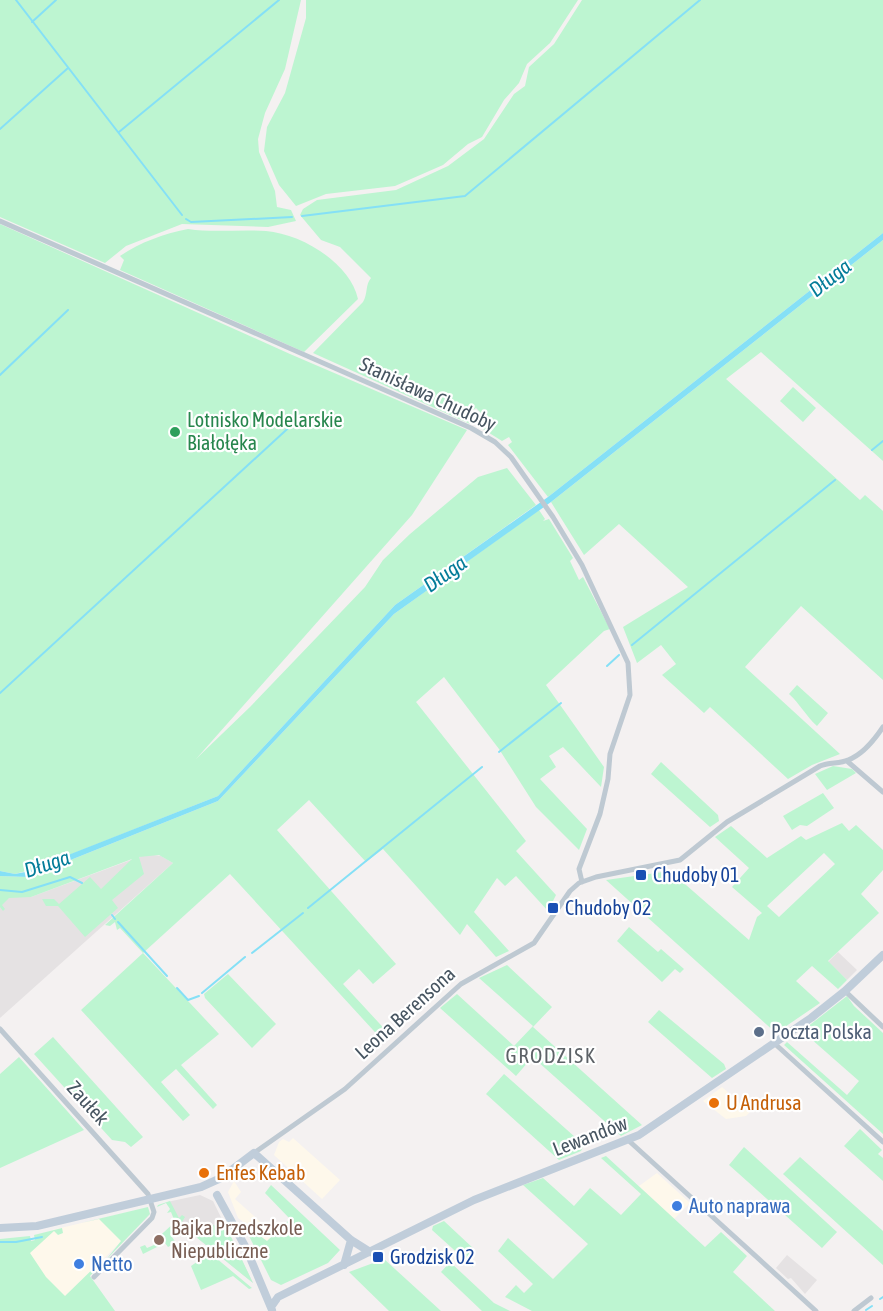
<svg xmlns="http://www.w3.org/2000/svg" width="883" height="1311" viewBox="0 0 883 1311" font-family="'Asap Condensed',sans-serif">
  <rect width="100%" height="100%" fill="#f4f1f1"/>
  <path fill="#fef8eb" d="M722,1087L750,1112L746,1116L726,1119L703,1101Z
    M293,1138L340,1180L322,1199L274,1155L279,1142L283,1139L289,1142Z
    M657,1173L690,1203L674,1219L639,1186Z
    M234,1181L241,1192L235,1199L274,1234L267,1241L238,1218L228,1192Z
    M141,1209L150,1213L60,1302L29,1252L52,1230Z"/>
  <path fill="#e5e2e3" d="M147,854L161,856L173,863L0,1018V897H31Z
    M838,952L857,970L847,980L828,962Z
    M200,1195L213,1201L253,1283L180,1224L167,1202Z
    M787,1255L817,1280L805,1294L791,1278L788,1279L776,1268Z"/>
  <path fill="#bdf5d1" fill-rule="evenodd" d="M0,0H301L285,69L265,113L258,139L259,152L275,191L277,207L291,210L296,221L268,227L182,224L126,246L105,263L0,217Z
    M306,0H578L550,43L527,64L519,83L504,100L482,137L468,144L443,165L395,186L326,194L296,206L279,185L264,151L267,127L285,93L306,18Z
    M582,0H883V233L548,497L508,445L512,442L509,437L502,441L475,424L491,423L476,408L472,411L470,424L313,353L363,302C368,294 365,285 371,278L340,247L321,240L300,215L303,209L317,200L396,190L448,166L484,139L514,94L525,86L529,67L554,44Z
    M0,224L290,354L467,430L412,515L196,759L250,707L365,587L383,560L410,534L478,477L507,468L536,505L395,605L218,796L34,869L15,874L0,871Z
    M188,229C214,233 240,229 266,231C302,234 350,263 358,299L304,352L120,270L124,260L120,256C141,242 163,234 188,229Z
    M883,240V461L761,352L726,379L860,500L865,495L883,511V680L801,606L745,667L840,754L812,765L788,779L710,707L704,713L662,675L676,664L661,645L637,663L623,627L688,587L619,524L584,555L551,502Z
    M793,387L816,408L803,422L780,401Z
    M539,510L545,519L543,521L549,519L573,558L570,561L579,580L583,577L610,629L604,631L546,685L604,767L601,787L563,747L549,756L556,767L540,779L587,829L579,850L536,807L499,749L444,677L416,702L526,841L516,851L556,895L548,911L516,876L505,886L497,878L474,912L509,951L496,957L467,924L460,935L383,849L366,862L309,800L277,830L396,964L373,984L359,969L343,984L391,1036L384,1042L230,874L143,953L219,1034L181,1065L217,1105L213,1109L176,1069L161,1082L190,1115L183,1121L81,1010L143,953L120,928L117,930L115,922L110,926L105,925L173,863L159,855L139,857L144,874L112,900L118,908L85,937L58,906H46L42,899H54L59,904L90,877L101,889L132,859L31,897L9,898L2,905L5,909L3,911L0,907V876L28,877L218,801L394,614Z
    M797,685L828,713L817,726C806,716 800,704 789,694Z
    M661,762L718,815L719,821L710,827L651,774Z
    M833,766L852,769L856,773L827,790L815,774Z
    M823,793L834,808L807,826L800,825L792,830L783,816Z
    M842,823L849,831L856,825L883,850V870L861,894L879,913L828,961L847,980L838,989L812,966L796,981L820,1003L776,1033L606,880L670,871L749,940L757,917L762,913L732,887L749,868L715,837L731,826L767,858L801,836L806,840ZM824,853L835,864L779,917L767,906Z
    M629,927L658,952L661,949L684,969L680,973L675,969L662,982L617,941Z
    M507,965L552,1007L533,1027L642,1125L621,1136L536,1060L532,1063L529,1061L516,1076L440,1008L457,994L514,1046L533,1026L479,978Z
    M228,974L276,1024L252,1048L205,998L204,994Z
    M847,996L854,1006L883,1033V1134L784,1045L787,1042L847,1095L859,1081L802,1031Z
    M659,1010L724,1064L726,1069L712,1078L648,1022Z
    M53,1037L143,1137L131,1147L125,1142L112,1140L34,1054Z
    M19,1057L84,1130L0,1168V1074Z
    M504,1074L584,1145L581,1151L559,1160L486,1094Z
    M860,1129L882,1150L878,1154L883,1158V1181L844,1146Z
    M744,1147L837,1232L822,1248L729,1165Z
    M606,1156L705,1247L721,1232L747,1256L733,1272L775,1311H532L505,1297L516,1285L524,1293L533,1284L498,1251L508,1238L553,1279L588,1244L523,1185L543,1178L574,1206L590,1188L621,1215L641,1194L601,1158Z
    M800,1157L883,1231V1265L783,1174Z
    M271,1185L340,1250L328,1263L281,1285L271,1280L243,1224L267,1241L290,1219L265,1193Z
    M170,1201L179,1218L182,1215L185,1217L182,1222L200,1236L203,1233L206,1235L213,1225L224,1228L226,1226L253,1283L180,1224L170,1234L176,1243L168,1247L165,1243L143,1254L140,1247L145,1245L147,1248L154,1245L153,1242L175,1222L171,1212L167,1213L170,1209L166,1203L157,1207L158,1205Z
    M148,1207L150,1214L105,1261L121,1241L99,1219L81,1223Z
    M444,1221L474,1249L471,1253L473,1267L432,1230L433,1226Z
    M62,1228L63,1233L58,1235L54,1231L30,1253L46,1277L65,1296L102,1260L104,1261L90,1276L115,1311H0V1239L30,1236L31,1241L35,1240L34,1235Z
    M210,1253L252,1288L249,1289L233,1276L201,1290L191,1266Z
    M384,1259L441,1311H389L349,1272Z
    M450,1262L494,1303L510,1311H482L441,1272Z"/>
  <path fill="#85e0f6" d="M883,233V240L551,502L394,614L218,801L28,877L0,876V871L15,874L25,872L218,796L395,605L548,497Z"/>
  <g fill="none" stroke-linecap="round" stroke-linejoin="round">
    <path stroke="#85e0f6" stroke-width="2" d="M16,0L182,215
      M32,22L56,0
      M0,129L68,68
      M119,132L279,0
      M302,216L465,196L700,0
      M186,219L191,222L292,217
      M0,375L68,310
      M872,450L883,441
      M632,645L835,480
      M607,666L619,655
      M0,693L297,420
      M499,752L561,703
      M0,890L22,892L70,877L82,883
      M308,908L482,767
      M112,915L115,919
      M118,922L167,976
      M252,953L303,913
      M177,988L188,1000L199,996
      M202,993L245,957
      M0,1242H16L42,1237
      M880,1299L883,1297
      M866,1310L872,1306"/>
    <path stroke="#bec9d2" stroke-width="5" d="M0,221L471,428L495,442L511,457L553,517L582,565L628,663L630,695L610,754L608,779L600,814L579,869L582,882
      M847,761L883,792
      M845,991L883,1027
      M0,1029L148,1194L154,1212L152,1218L94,1277
      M774,1043L883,1142
      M628,1140L816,1311
      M254,1153L345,1089L461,984L534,943L570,891L579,883L596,877L680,860L727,822L820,766C829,762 840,764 848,760C862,755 875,739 883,727
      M854,1311L871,1298"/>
    <path stroke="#c0cdda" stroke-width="8" d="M217,1195L246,1248L272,1310
      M0,1228L37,1226L201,1187L221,1178L254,1153L351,1240L370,1252
      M344,1265L351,1240
      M271,1307L278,1297L474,1200L639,1135L811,1018L845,991L883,955"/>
  </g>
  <circle fill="#2e9e5b" stroke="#fff" stroke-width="2" cx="175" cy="432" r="6"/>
  <g fill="#1a4fb4" stroke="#fff" stroke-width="2">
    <rect x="635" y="869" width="12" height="12" rx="3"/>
    <rect x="547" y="902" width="12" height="12" rx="3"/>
    <rect x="372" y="1251" width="12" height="12" rx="3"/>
  </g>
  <circle fill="#5c6f8a" stroke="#fff" stroke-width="2" cx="759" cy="1032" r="6"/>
  <g fill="#e8710a" stroke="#fff" stroke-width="2">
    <circle cx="714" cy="1103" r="6"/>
    <circle cx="204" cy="1173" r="6"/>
  </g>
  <g fill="#3f7fe0" stroke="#fff" stroke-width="2">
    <circle cx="677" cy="1206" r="6"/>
    <circle cx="79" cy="1264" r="6"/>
  </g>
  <circle fill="#8d6e63" stroke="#fff" stroke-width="2" cx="159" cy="1240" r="6"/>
  <g text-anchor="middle" stroke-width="4.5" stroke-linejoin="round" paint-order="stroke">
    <g font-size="20" fill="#475561" stroke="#fff">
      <text transform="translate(428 394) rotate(25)" y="7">Stanisława Chudoby</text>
      <text transform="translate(405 1013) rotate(-42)" y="7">Leona Berensona</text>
      <text transform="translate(88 1103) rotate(48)" y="7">Zaułek</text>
      <text transform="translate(590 1136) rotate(-21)" y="7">Lewandów</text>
    </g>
    <g font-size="20" fill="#27864d" stroke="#fff" text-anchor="start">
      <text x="187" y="427">Lotnisko Modelarskie<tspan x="187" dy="23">Białołęka</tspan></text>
    </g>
    <g font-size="20" fill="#164399" stroke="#fff" text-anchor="start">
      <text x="653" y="882">Chudoby 01</text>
      <text x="565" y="915">Chudoby 02</text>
      <text x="390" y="1264">Grodzisk 02</text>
    </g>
    <g font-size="20" fill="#4e5e75" stroke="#fff" text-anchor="start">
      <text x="771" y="1039">Poczta Polska</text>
    </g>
    <g font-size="20" fill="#c56008" stroke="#fff" text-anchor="start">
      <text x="726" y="1110">U Andrusa</text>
      <text x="216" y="1180">Enfes Kebab</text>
    </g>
    <g font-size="20" fill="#366cbe" stroke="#fff" text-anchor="start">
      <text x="689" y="1213">Auto naprawa</text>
      <text x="91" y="1271">Netto</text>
    </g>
    <g font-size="20" fill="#785e54" stroke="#fff" text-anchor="start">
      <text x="171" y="1235">Bajka Przedszkole<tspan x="171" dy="23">Niepubliczne</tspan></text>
    </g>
    <g font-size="21" font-style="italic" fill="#037c99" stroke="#fff">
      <text transform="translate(830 278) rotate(-38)" y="7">Długa</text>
      <text transform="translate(445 574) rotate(-35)" y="7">Długa</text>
      <text transform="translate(47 864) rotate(-18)" y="7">Długa</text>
    </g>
    <g font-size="21" letter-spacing="1.5" fill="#5d6267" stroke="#fff">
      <text x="551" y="1063">GRODZISK</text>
    </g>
  </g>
</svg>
